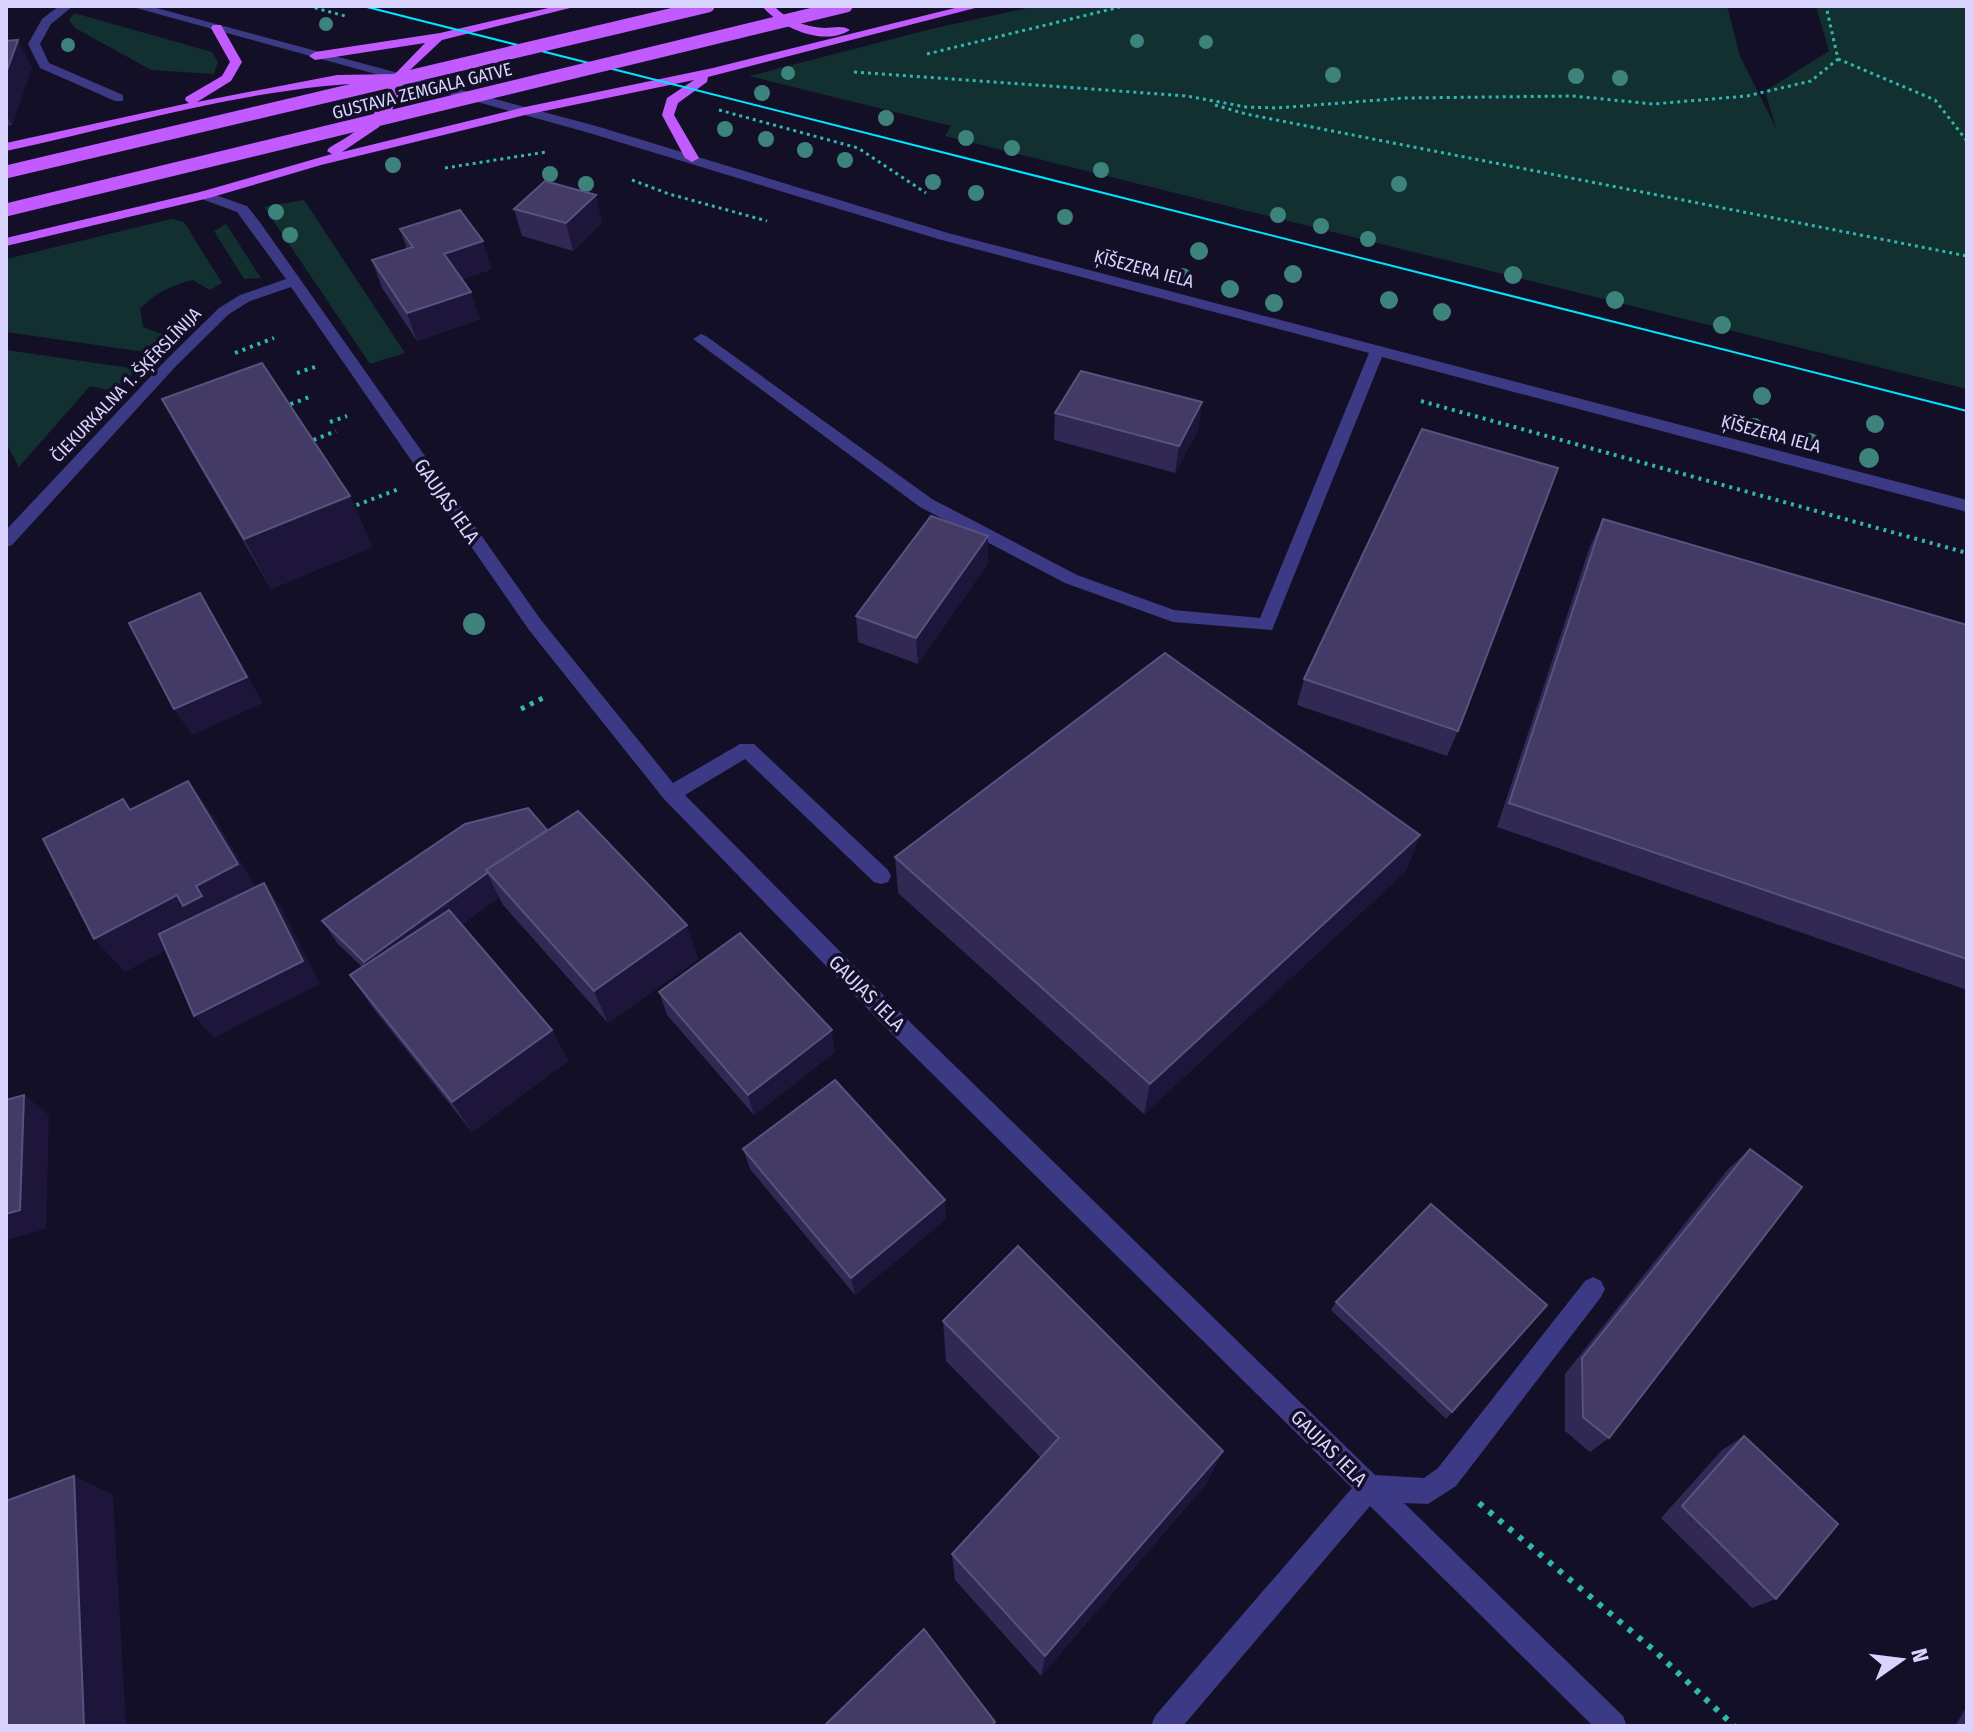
<svg xmlns="http://www.w3.org/2000/svg" width="1973" height="1732" viewBox="0 0 1973 1732" font-family="'Fira Sans Condensed',sans-serif">
  <rect width="100%" height="100%" fill="#130f26"/>
  <path fill="#12302f" d="M1036,6H1727L1740,56L1776,128L1765,91L1829,51L1816,6H1967V389L945,136L951,126L749,76L931,29Z
    M74,13L212,52L218,62L214,74L151,70L75,28L69,20Z
    M304,200L405,353L370,364L264,207Z
    M171,219L184,222L222,283L210,290L193,280C171,285 155,293 140,309L143,327L165,335L152,353L6,332V259Z
    M226,224L261,278L244,279L214,231Z
    M6,350L137,369L116,392L90,386L19,467L6,443Z"/>
  <g fill="none" stroke-linecap="round" stroke-linejoin="round">
    <path stroke="#2fb8b0" stroke-width="3" stroke-dasharray="3 4" stroke-linecap="butt" d="M308,6L345,16
      M927,54L1124,6
      M1838,59L1935,100L1967,141
      M854,72L1187,96L1246,107L1277,108L1405,98L1573,96L1653,104L1747,96L1811,81L1838,59L1826,6
      M1215,105L1246,114L1967,256
      M719,110L858,148L926,193
      M445,168L546,152
      M632,180L669,194L767,221"/>
    <path stroke="#2fb8b0" stroke-width="4" stroke-dasharray="3 5" stroke-linecap="butt" d="M235,353L274,338
      M297,373L315,367
      M1421,401L1967,553
      M283,407L312,396
      M330,422L347,416
      M306,443L336,431
      M349,508L399,489"/>
    <path stroke="#2fb8b0" stroke-width="5" stroke-dasharray="4 6" stroke-linecap="butt" d="M521,709L545,697"/>
    <path stroke="#2fb8b0" stroke-width="6" stroke-dasharray="5 8" stroke-linecap="butt" d="M1479,1503L1656,1652L1734,1726"/>
    <path fill="#3d3a85" fill-rule="evenodd" d="M59,6H73L51,24L40,44L49,63L123,95V101H115L40,68L28,44L42,19Z
      M129,6H149L596,126L948,233L1967,500V512L1382,357L1272,630L1173,622L1065,583L920,507L693,339L701,334L706,336L932,499L1077,575L1174,610L1260,618L1369,353L938,239L586,132Z
      M204,191L247,206L259,221L541,620L673,783L740,744H754L888,870L891,876L888,882L881,884L874,882L745,759L685,795L912,1024L1375,1475L1424,1478L1438,1468L1585,1281L1593,1277L1601,1281L1605,1289L1601,1297L1456,1486L1428,1504L1404,1503L1623,1716L1627,1726H1593L1370,1506L1183,1726H1151L1155,1716L1352,1488L896,1038L664,799L529,630L291,287L250,301L229,314L177,365L12,545L6,547V530L167,359L219,308L240,295L286,279L237,212L199,198V192Z"/>
    <path fill="#c25bff" fill-rule="evenodd" d="M557,6H578L442,40L410,70L392,110L379,127L342,152L525,107L713,68L963,6H983L708,77L707,82L678,103L674,115L699,158L692,162L685,158L662,115L667,98L694,80L525,115L321,165L209,198L6,246V238L200,192L332,154L327,151L329,148C363,128 376,119 391,82C262,84 132,124 6,151V143L189,103L185,100L186,97L222,76L230,62L211,28L213,25H221L242,62L231,81L197,102L337,75L395,74L425,43L315,60L309,56L315,52L440,33Z
      M762,6H774C787,20 805,27 824,28C834,28 842,25 850,30C824,47 780,28 762,6Z"/>
    <path stroke="#00e5ff" stroke-width="2" d="M363,6L1967,411"/>
    <path stroke="#c25bff" stroke-width="13" d="M6,172L708,6
      M6,210L846,6"/>
  </g>
  <g fill="#3d827b">
    <circle cx="326" cy="24" r="7"/>
    <circle cx="1137" cy="41" r="7"/>
    <circle cx="1206" cy="42" r="7"/>
    <circle cx="68" cy="45" r="7"/>
    <circle cx="788" cy="73" r="7"/>
    <circle cx="1333" cy="75" r="8"/>
    <circle cx="1576" cy="76" r="8"/>
    <circle cx="1620" cy="78" r="8"/>
    <circle cx="762" cy="93" r="8"/>
    <circle cx="886" cy="118" r="8"/>
    <circle cx="725" cy="129" r="8"/>
    <circle cx="966" cy="138" r="8"/>
    <circle cx="766" cy="139" r="8"/>
    <circle cx="1012" cy="148" r="8"/>
    <circle cx="805" cy="150" r="8"/>
    <circle cx="845" cy="160" r="8"/>
    <circle cx="393" cy="165" r="8"/>
    <circle cx="1101" cy="170" r="8"/>
    <circle cx="550" cy="174" r="8"/>
    <circle cx="933" cy="182" r="8"/>
    <circle cx="586" cy="184" r="8"/>
    <circle cx="1399" cy="184" r="8"/>
    <circle cx="976" cy="193" r="8"/>
    <circle cx="276" cy="212" r="8"/>
    <circle cx="1278" cy="215" r="8"/>
    <circle cx="1065" cy="217" r="8"/>
    <circle cx="1321" cy="226" r="8"/>
    <circle cx="290" cy="235" r="8"/>
    <circle cx="1368" cy="239" r="8"/>
    <circle cx="1199" cy="251" r="9"/>
    <circle cx="1293" cy="274" r="9"/>
    <circle cx="1513" cy="275" r="9"/>
    <circle cx="1183" cy="277" r="9"/>
    <circle cx="1230" cy="289" r="9"/>
    <circle cx="1389" cy="300" r="9"/>
    <circle cx="1615" cy="300" r="9"/>
    <circle cx="1274" cy="303" r="9"/>
    <circle cx="1442" cy="312" r="9"/>
    <circle cx="1722" cy="325" r="9"/>
    <circle cx="1762" cy="396" r="9"/>
    <circle cx="1875" cy="424" r="9"/>
    <circle cx="1754" cy="428" r="10"/>
    <circle cx="1810" cy="443" r="10"/>
    <circle cx="1869" cy="458" r="10"/>
    <circle cx="474" cy="624" r="11"/>
  </g>
  <path fill="#312854" d="M6,41L32,67L12,125L6,126Z
    M514,209L602,222L573,251L522,236Z
    M400,229L492,269L462,279L480,319L417,341L382,288L372,260L407,249Z
    M162,399L350,496L372,547L271,589L190,450Z
    M1202,402L1198,430L1175,473L1054,440L1055,413Z
    M1603,519L1967,625V990L1497,827L1590,546Z
    M988,563L918,664L858,642L856,616Z
    M1304,679L1458,731L1447,756L1297,705Z
    M547,831L698,959L608,1023L503,905L499,897L461,925L552,1030L568,1061L472,1132L373,1008L350,975L362,967L338,944L322,921Z
    M1420,835L1406,871L1144,1114L898,893L895,857Z
    M659,992L835,1052L754,1115L667,1015Z
    M743,1149L946,1219L855,1295L750,1169Z
    M1750,1149L1609,1438L1590,1452L1565,1431V1374L1729,1168Z
    M1336,1302L1547,1305L1446,1419L1331,1310Z
    M943,1321L1223,1451L1206,1484L1041,1676L955,1580L952,1554L1041,1458L946,1361Z
    M1744,1436L1776,1599L1752,1608L1661,1518L1722,1450Z
    M1967,1706V1726H1955Z"/>
  <path fill="#1d163a" d="M18,40L32,67L12,125L6,115V73Z
    M596,195L602,222L573,251L566,223Z
    M483,241L492,269L453,282L444,254Z
    M471,292L480,319L417,341L407,313Z
    M1202,402L1198,430L1175,473L1179,446Z
    M350,496L372,547L271,589L244,539Z
    M988,536V563L918,664L916,638Z
    M200,593L263,703L192,735L174,709Z
    M188,781L214,817L263,899L125,972L94,939L196,886Z
    M1420,835L1406,871L1144,1114L1150,1084Z
    M487,873L499,897L379,985L364,962Z
    M264,883L281,907L320,984L214,1038L194,1016Z
    M687,925L698,959L608,1023L594,991Z
    M552,1030L568,1061L472,1132L452,1102Z
    M832,1030L835,1052L754,1115L748,1095Z
    M24,1095L49,1115L46,1229L6,1240V1214Z
    M945,1200L946,1219L855,1295L851,1278Z
    M6,1383L8,1384L6,1414Z
    M1223,1451L1206,1484L1041,1676L1045,1656Z
    M74,1476L113,1495L126,1726H84Z"/>
  <path fill="#433a66" stroke="#5a527e" stroke-width="2" d="M18,40L6,73V41Z
    M545,181L596,195L566,223L514,209Z
    M460,210L483,241L444,254L471,292L407,313L372,260L413,247L400,229Z
    M262,363L350,496L244,539L162,399Z
    M1081,371L1202,402L1179,446L1055,413Z
    M1422,429L1558,468L1458,731L1304,679Z
    M931,516L988,536L916,638L856,616Z
    M1603,519L1967,625V959L1509,803Z
    M200,593L247,677L174,709L129,623Z
    M1165,653L1420,835L1150,1084L895,857Z
    M188,781L238,864L196,886L202,896L183,906L177,895L94,939L43,839L123,799L130,810Z
    M528,808L547,830L486,870L487,873L364,962L322,921L465,824Z
    M578,811L687,925L594,991L486,870Z
    M264,883L303,961L194,1016L159,934Z
    M449,910L552,1030L452,1102L350,975Z
    M740,933L832,1030L748,1095L659,992Z
    M835,1080L945,1200L851,1278L743,1149Z
    M24,1095L20,1210L6,1214V1100Z
    M1750,1149L1802,1187L1609,1438L1583,1417L1582,1358Z
    M1431,1204L1547,1305L1452,1412L1336,1302Z
    M1018,1246L1223,1451L1045,1656L952,1554L1059,1438L943,1321Z
    M1744,1436L1838,1524L1776,1599L1682,1506Z
    M74,1476L84,1726H6V1501Z
    M924,1629L995,1722L991,1726H824Z"/>
  <g text-anchor="middle" stroke-width="7" stroke-linejoin="round" paint-order="stroke">
    <g font-size="18" fill="#d9d4ff" stroke="#130f26">
      <text transform="translate(422 91) rotate(-14)" y="6">GUSTAVA ZEMGALA GATVE</text>
      <text transform="translate(1144 269) rotate(15)" y="6">ĶĪŠEZERA IELA</text>
      <text transform="translate(126 385) rotate(-46)" y="6">ČIEKURKALNA 1. ŠĶĒRSLĪNIJA</text>
      <text transform="translate(1771 434) rotate(15)" y="6">ĶĪŠEZERA IELA</text>
    </g>
    <g font-size="20" fill="#d9d4ff" stroke="#130f26">
      <text transform="translate(447 501) rotate(55)" y="7">GAUJAS IELA</text>
      <text transform="translate(867 993) rotate(45)" y="7">GAUJAS IELA</text>
      <text transform="translate(1329 1448) rotate(45)" y="7">GAUJAS IELA</text>
    </g>
  </g>
  <rect width="1973" height="1732" fill="none" stroke="#d9d4ff" stroke-width="16"/>
  <g transform="translate(1901 1660) rotate(76)" stroke="#130f26" stroke-width="6" paint-order="stroke">
  <path d="M0-6L14 30L0 20L-14 30Z" fill="#d9d4ff"/>
  <text y="-12" font-size="22" font-weight="bold" text-anchor="middle" fill="#d9d4ff">N</text>
  </g>
</svg>
